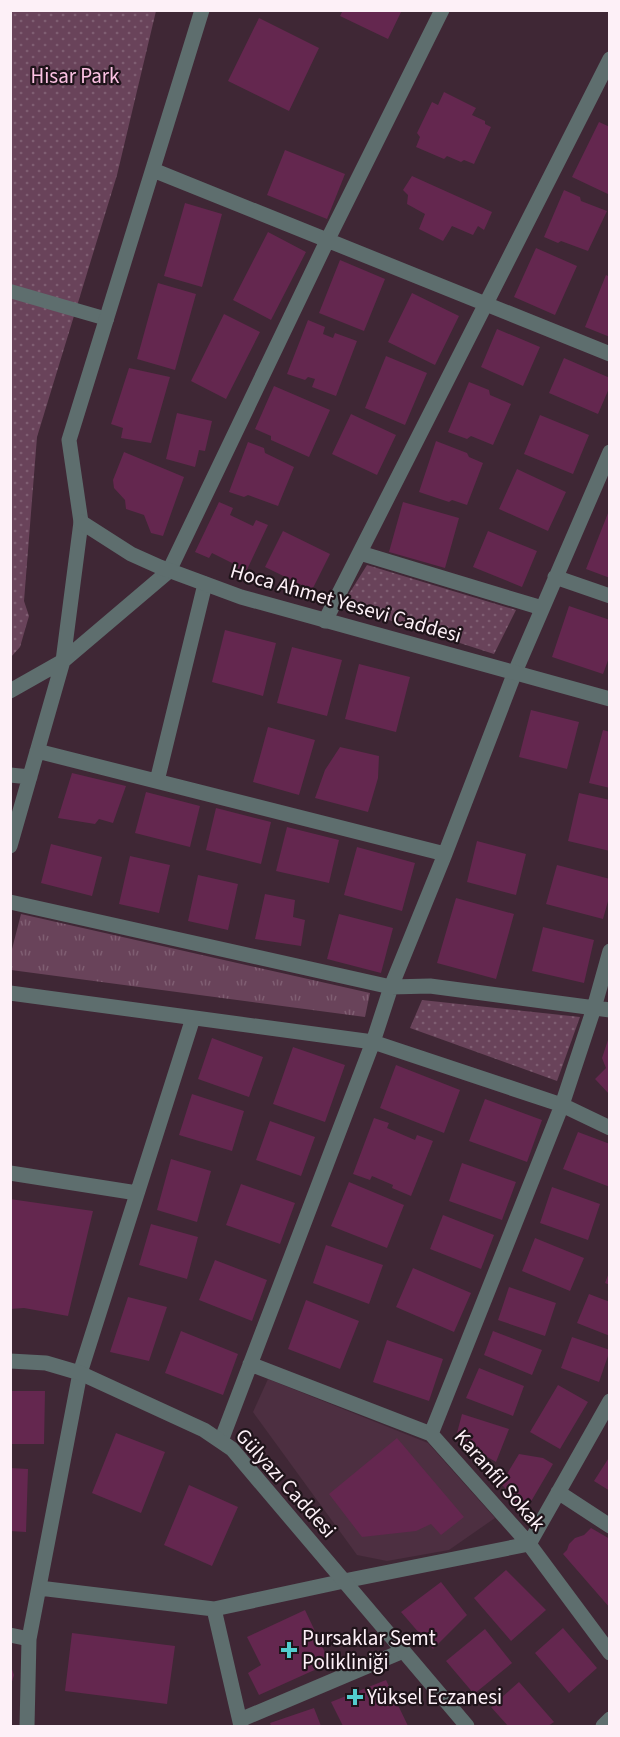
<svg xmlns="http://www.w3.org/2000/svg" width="620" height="1737" viewBox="0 0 620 1737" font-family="'Source Sans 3',sans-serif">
  <defs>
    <pattern id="grass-tufts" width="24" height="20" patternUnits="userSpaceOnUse" patternTransform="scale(1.5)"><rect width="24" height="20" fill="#69435a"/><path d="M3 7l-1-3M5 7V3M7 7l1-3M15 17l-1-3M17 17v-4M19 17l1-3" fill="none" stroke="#7f5e72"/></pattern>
    <pattern id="park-dots" width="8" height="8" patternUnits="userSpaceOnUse" patternTransform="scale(1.5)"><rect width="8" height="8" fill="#69435a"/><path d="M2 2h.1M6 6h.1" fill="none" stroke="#7f5e72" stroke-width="1.8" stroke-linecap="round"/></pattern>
  </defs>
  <rect width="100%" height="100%" fill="#3f2735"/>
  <path fill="#4d2f41" d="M268,1379L428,1443L495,1518L449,1550L387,1561L357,1555L253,1412Z"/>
  <path fill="url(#grass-tufts)" d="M21,914L370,993L365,1017L11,970V953Z"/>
  <path fill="url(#park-dots)" d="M11,11H156L117,175L37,437L24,601L29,616L20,647L11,657Z
    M367,565L516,610L494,654L342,605Z
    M422,1000L580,1017L557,1081L410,1028Z"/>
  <path fill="#64274f" d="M343,10H402L388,39L340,16Z
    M259,18L319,48L289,111L228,81Z
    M444,92L476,108L472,115L485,121V124L491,127L474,164L464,160L461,162L447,156L444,159L416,147L420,137L417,133L432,102L438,105Z
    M599,122L610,127V195L572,177Z
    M285,150L345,174L327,219L267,195Z
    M412,176L492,212L484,230L478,226L473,235L452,226L443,241L419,229L425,214L407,204L408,195L403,190Z
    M564,190L580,197L581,201L607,211L588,251L561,241L558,243L544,237Z
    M185,203L222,214L202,287L164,276Z
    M268,232L306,252L271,320L233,300Z
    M536,248L577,266L555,315L514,297Z
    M340,260L385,279L364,331L319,313Z
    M606,275L610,277V337L585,327Z
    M158,283L196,294L175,370L137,359Z
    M412,293L459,316L435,365L388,342Z
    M224,314L260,332L226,399L191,381Z
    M308,320L325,327L323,334L333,338L335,333L357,341L336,396L312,387L315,379L308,377L305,380L287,374Z
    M497,329L540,347L523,386L481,367Z
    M386,356L427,373L405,425L365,408Z
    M564,358L610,378V386L598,414L549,393Z
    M129,368L170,377L151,443L121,438L123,428L111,424Z
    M469,382L489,390L490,395L511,404L493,445L471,436L467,439L448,432Z
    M274,386L330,410L309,457L271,440V436L255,429Z
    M177,413L212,421L205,451L199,450L195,467L166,459Z
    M351,414L396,435L377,475L332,454Z
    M540,415L589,435L573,474L524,454Z
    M436,441L467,453L469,457L483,463L467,505L452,500L449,502L419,492Z
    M248,442L264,448L265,453L294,467L278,506L248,495L244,497L229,492Z
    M124,452L184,477L163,536L151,533L144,515L126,509L125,500L114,488L113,480Z
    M517,469L566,492L548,531L499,509Z
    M219,502L233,508L230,515L253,526L256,520L268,525L244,576L232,570V563L212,553L209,558L195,552Z
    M403,502L459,518L445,568L389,552Z
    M610,508V578L586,569Z
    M283,531L330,554L312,590L265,567Z
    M488,531L537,551L522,587L473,567Z
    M569,606L610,620V655L603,674L552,657Z
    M225,630L276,643L263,696L212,682Z
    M292,647L342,660L327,716L277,703Z
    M359,664L410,677L396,732L345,719Z
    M531,710L579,722L567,769L519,757Z
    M268,727L315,740L299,795L253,782Z
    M603,730L610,732V788L589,783Z
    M340,747L379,756L378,778L368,812L315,798L325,770Z
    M72,773L126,786L113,823L99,819L95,824L58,818Z
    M146,792L200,806L190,847L135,833Z
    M579,793L610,800V851L568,841Z
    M216,808L271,822L261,864L206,850Z
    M287,827L339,840L329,883L276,871Z
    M477,841L526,854L516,895L467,882Z
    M51,844L102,857L92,896L41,883Z
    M357,847L415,863L402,911L344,895Z
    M130,856L170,865L159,913L119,904Z
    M557,865L610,879V894L603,919L546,904Z
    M198,875L238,884L228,930L188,921Z
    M265,894L295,900L293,917L305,920L301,946L255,939Z
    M456,898L514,914L496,979L437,963Z
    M339,914L393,928L381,973L327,959Z
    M543,927L594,940L584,983L532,971Z
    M609,1037H610V1095L595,1079L606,1068L602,1058Z
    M212,1038L263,1057L249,1097L198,1079Z
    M293,1047L345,1065L325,1122L273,1104Z
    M396,1065L460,1090L444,1133L380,1108Z
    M192,1094L244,1111L232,1151L179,1135Z
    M485,1099L542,1120L527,1162L469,1141Z
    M374,1118L389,1123L387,1128L415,1140L417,1135L433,1141L411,1196L392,1188L393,1185L372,1176L370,1180L353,1174Z
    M270,1121L315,1137L301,1176L256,1160Z
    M578,1132L610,1144V1187L563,1169Z
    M171,1159L211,1171L197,1222L157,1210Z
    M462,1163L516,1182L502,1220L449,1201Z
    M349,1182L404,1205L387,1248L331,1226Z
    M241,1184L295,1203L280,1244L226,1225Z
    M552,1187L600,1204L588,1240L540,1223Z
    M10,1199L93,1211L68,1316L24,1308L10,1309Z
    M443,1215L494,1235L481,1269L430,1249Z
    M151,1224L198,1237L187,1279L139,1265Z
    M535,1238L584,1258L570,1291L522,1271Z
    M326,1245L383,1265L369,1304L313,1283Z
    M215,1260L267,1280L252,1321L199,1300Z
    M413,1268L471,1293L454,1332L396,1307Z
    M610,1270V1285L605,1283Z
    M509,1287L556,1303L545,1336L498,1320Z
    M589,1294L610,1302V1336L577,1323Z
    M128,1297L167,1307L149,1361L110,1352Z
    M306,1300L359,1321L340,1369L288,1349Z
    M181,1331L238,1354L223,1395L165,1373Z
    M493,1331L542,1350L532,1375L484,1355Z
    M572,1337L610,1350L599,1382L561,1368Z
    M387,1340L443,1359L429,1401L373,1382Z
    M479,1368L524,1386L513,1416L466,1398Z
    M558,1385L588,1402L560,1449L530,1432Z
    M10,1391H45L44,1444H10Z
    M462,1414L509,1429L496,1462L470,1447L464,1438L457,1433Z
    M116,1433L165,1452L141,1513L92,1493Z
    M397,1438L464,1517L441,1535L431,1524L416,1531L362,1537L329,1494Z
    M519,1454L543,1458L553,1464L526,1510L510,1499V1493L501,1484Z
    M610,1456V1491L594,1481Z
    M10,1468L28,1469L26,1532L10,1531Z
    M189,1485L238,1507L212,1566L164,1545Z
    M591,1528L610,1539V1608L563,1554L567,1550L569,1544L575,1538L584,1535Z
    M506,1570L546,1610L511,1641L474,1598Z
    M441,1582L467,1615L433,1649L401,1612Z
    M305,1610L330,1663L259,1695L248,1673L261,1665L247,1637Z
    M563,1628L597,1668L569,1693L535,1653Z
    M485,1629L512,1663L474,1694L446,1661Z
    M72,1633L175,1646L167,1704L65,1691Z
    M10,1663L14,1675L11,1685H10Z
    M386,1680L408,1726H343L331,1702Z
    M519,1682L554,1722L548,1726H508L491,1707Z
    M314,1708L321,1726H271L270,1723Z"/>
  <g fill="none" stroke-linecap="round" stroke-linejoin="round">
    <path stroke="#5e6e6e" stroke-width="14" d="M10,291L107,319"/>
    <path stroke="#5e6e6e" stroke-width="15" d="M153,170L610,354
      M360,553L542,608
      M555,577L610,596
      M325,621L610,59
      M10,691L63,661L169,571L327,241L442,10
      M37,751L445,854
      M10,775L30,777
      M157,781L205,584
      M10,846L63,661L81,522L69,440L202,10
      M10,902L391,987L430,986L610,1010
      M10,993L373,1042L562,1105L610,1128
      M10,1173L137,1193
      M250,1364L431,1434L529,1544L610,1653
      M431,1434L562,1105L594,1008L610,951
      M221,1441L373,1042L391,987L445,854L515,672L610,452
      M558,1492L610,1526
      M39,1588L214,1609L344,1581L529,1544L610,1401
      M214,1609L241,1726
      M10,1635L29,1639
      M240,1720L403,1651
      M27,1726L29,1639L80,1373L193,1018"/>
    <path stroke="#5e6e6e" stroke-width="15" d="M81,522L131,554L160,567L241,597L610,699
      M10,1361L46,1363L80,1373L204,1430L232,1449L467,1726
      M603,1726L610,1719"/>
  </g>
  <g fill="#52cdce" stroke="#1f141a" stroke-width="2">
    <path d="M286 1641h6v6h6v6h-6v6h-6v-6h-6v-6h6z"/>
    <path d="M352 1688h6v6h6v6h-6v6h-6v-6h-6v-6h6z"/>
  </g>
  <g text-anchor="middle" stroke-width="4.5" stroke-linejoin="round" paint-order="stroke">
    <g font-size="21" fill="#fcc2e3" stroke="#1f141a">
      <text x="75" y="83">Hisar Park</text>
    </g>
    <g font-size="21" fill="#fdf0f7" stroke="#1f141a">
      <text transform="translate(346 603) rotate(16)" y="7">Hoca Ahmet Yesevi Caddesi</text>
      <text transform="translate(500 1480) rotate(49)" y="7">Karanfil Sokak</text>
      <text transform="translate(286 1483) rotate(48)" y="7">Gülyazı Caddesi</text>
    </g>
    <g font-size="21" fill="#fdf0f7" stroke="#1f141a" text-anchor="start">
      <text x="302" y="1645">Pursaklar Semt<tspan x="302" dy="24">Polikliniği</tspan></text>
      <text x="367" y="1704">Yüksel Eczanesi</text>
    </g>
  </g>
  <rect width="620" height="1737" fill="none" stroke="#fdf0f7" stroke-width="24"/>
</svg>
